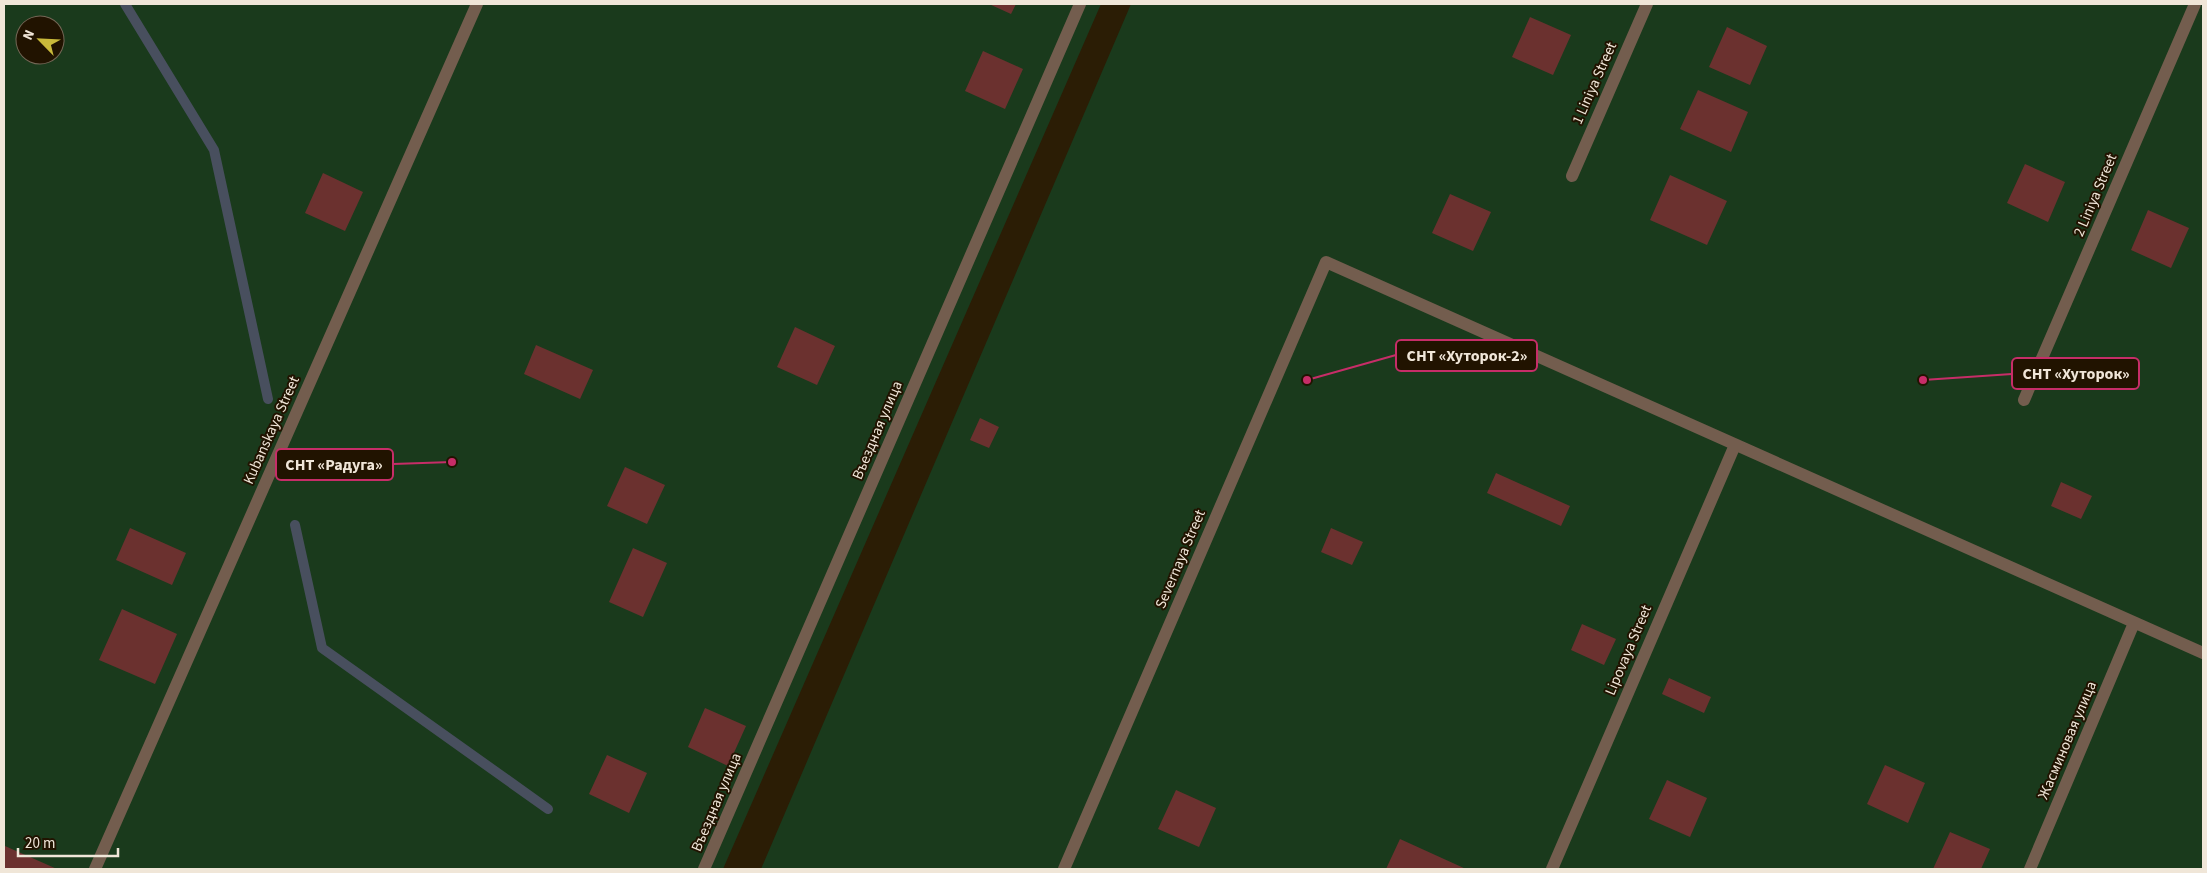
<svg xmlns="http://www.w3.org/2000/svg" width="2207" height="873" viewBox="0 0 2207 873" font-family="'Source Sans 3',sans-serif">
  <rect width="100%" height="100%" fill="#2b1d05"/>
  <path fill="#1a3a1c" fill-rule="evenodd" d="M4,4H1101L723,869H4ZM25,25H55V55H25Z
    M1131,4H2203V869H761Z"/>
  <g fill="none" stroke-linecap="round" stroke-linejoin="round">
    <path stroke="#484f5e" stroke-width="10" d="M125,4L214,150L268,399
      M295,525L322,648L548,809"/>
  </g>
  <path fill="#6b312f" d="M989,4H1016L1011,14Z
    M1530,17L1571,35L1553,75L1512,57Z
    M1727,27L1767,46L1750,85L1709,67Z
    M983,51L1023,69L1005,109L965,91Z
    M1698,90L1748,112L1731,152L1680,129Z
    M2025,164L2065,182L2048,222L2007,203Z
    M323,173L363,192L345,231L305,213Z
    M1670,175L1727,201L1707,245L1650,220Z
    M1450,194L1491,212L1473,251L1432,233Z
    M2148,210L2189,228L2171,268L2131,250Z
    M795,327L835,346L817,385L777,367Z
    M536,345L593,370L580,399L524,374Z
    M980,418L999,427L989,448L970,440Z
    M625,467L665,485L647,524L607,506Z
    M1496,473L1570,506L1561,526L1487,493Z
    M2061,482L2092,496L2081,519L2051,506Z
    M130,528L186,553L172,585L116,560Z
    M1331,528L1363,542L1352,565L1321,552Z
    M633,548L667,563L643,617L609,602Z
    M122,609L177,634L155,684L99,660Z
    M1582,624L1616,639L1604,665L1571,650Z
    M1669,678L1711,697L1704,713L1662,694Z
    M705,708L746,726L728,766L688,747Z
    M607,755L647,773L629,813L589,794Z
    M1885,765L1925,783L1908,823L1867,804Z
    M1667,780L1707,798L1690,837L1649,819Z
    M1176,790L1216,808L1199,847L1158,829Z
    M1950,832L1990,849L1981,869H1933Z
    M1400,839L1466,869H1386Z
    M5,846L57,869H4Z"/>
  <g fill="none" stroke-linecap="round" stroke-linejoin="round">
    <path stroke="#735d4e" stroke-width="12" d="M1572,176L1647,4
      M2024,400L2195,4
      M95,869L477,4
      M704,869L1080,4
      M1064,869L1326,262L2203,653
      M1552,869L1735,445
      M2030,869L2134,623"/>
  </g>
  <g text-anchor="middle" stroke-width="4" stroke-linejoin="round" paint-order="stroke">
    <g font-size="15" fill="#f0e6d8" stroke="#211300">
      <text transform="translate(1594 83) rotate(-66)" y="5">1 Liniya Street</text>
      <text transform="translate(2095 195) rotate(-67)" y="5">2 Liniya Street</text>
      <text transform="translate(271 430) rotate(-66)" y="5">Kubanskaya Street</text>
      <text transform="translate(877 430) rotate(-67)" y="5">Въездная улица</text>
      <text transform="translate(1180 559) rotate(-67)" y="5">Severnaya Street</text>
      <text transform="translate(1628 650) rotate(-67)" y="5">Lipovaya Street</text>
      <text transform="translate(2067 740) rotate(-67)" y="5">Жасминовая улица</text>
      <text transform="translate(716 802) rotate(-67)" y="5">Въездная улица</text>
    </g>
  </g>
  <path fill="none" stroke="#c72d68" stroke-width="2" d="M1307 380L1396 355M1923 380L2012 374M452 462L393 464"/>
  <g fill="#c72d68" stroke="#211300" stroke-width="2">
    <circle cx="1307" cy="380" r="5"/>
    <circle cx="1923" cy="380" r="5"/>
    <circle cx="452" cy="462" r="5"/>
  </g>
  <g fill="#211300" stroke="#c72d68" stroke-width="2">
    <rect x="1396" y="340" width="141" height="31" rx="5"/>
    <rect x="2012" y="358" width="127" height="31" rx="5"/>
    <rect x="276" y="449" width="117" height="31" rx="5"/>
  </g>
  <g font-size="16" text-anchor="middle" font-weight="bold" fill="#f0e6d8">
    <text x="1467" y="361">СНТ «Хуторок-2»</text>
    <text x="2076" y="379">СНТ «Хуторок»</text>
    <text x="334" y="470">СНТ «Радуга»</text>
  </g>
  <rect width="2207" height="873" fill="none" stroke="#f0e6d8" stroke-width="10"/>
  <g transform="translate(40 40) rotate(294)"><circle r="24" fill="#211300" stroke="#746756"/>
  <path d="M0-4L9 19L0 12L-9 19Z" fill="#caba3a"/>
  <text y="-8" font-size="14" font-weight="bold" text-anchor="middle" fill="#f0e6d8">N</text>
  </g>
  <path d="M18 848v8h100v-8" fill="none" stroke="#f0e6d8" stroke-width="2.5"/>
  <text x="25" y="848" font-size="15" fill="#f0e6d8" stroke="#211300" stroke-width="4" paint-order="stroke">20 m</text>
</svg>
